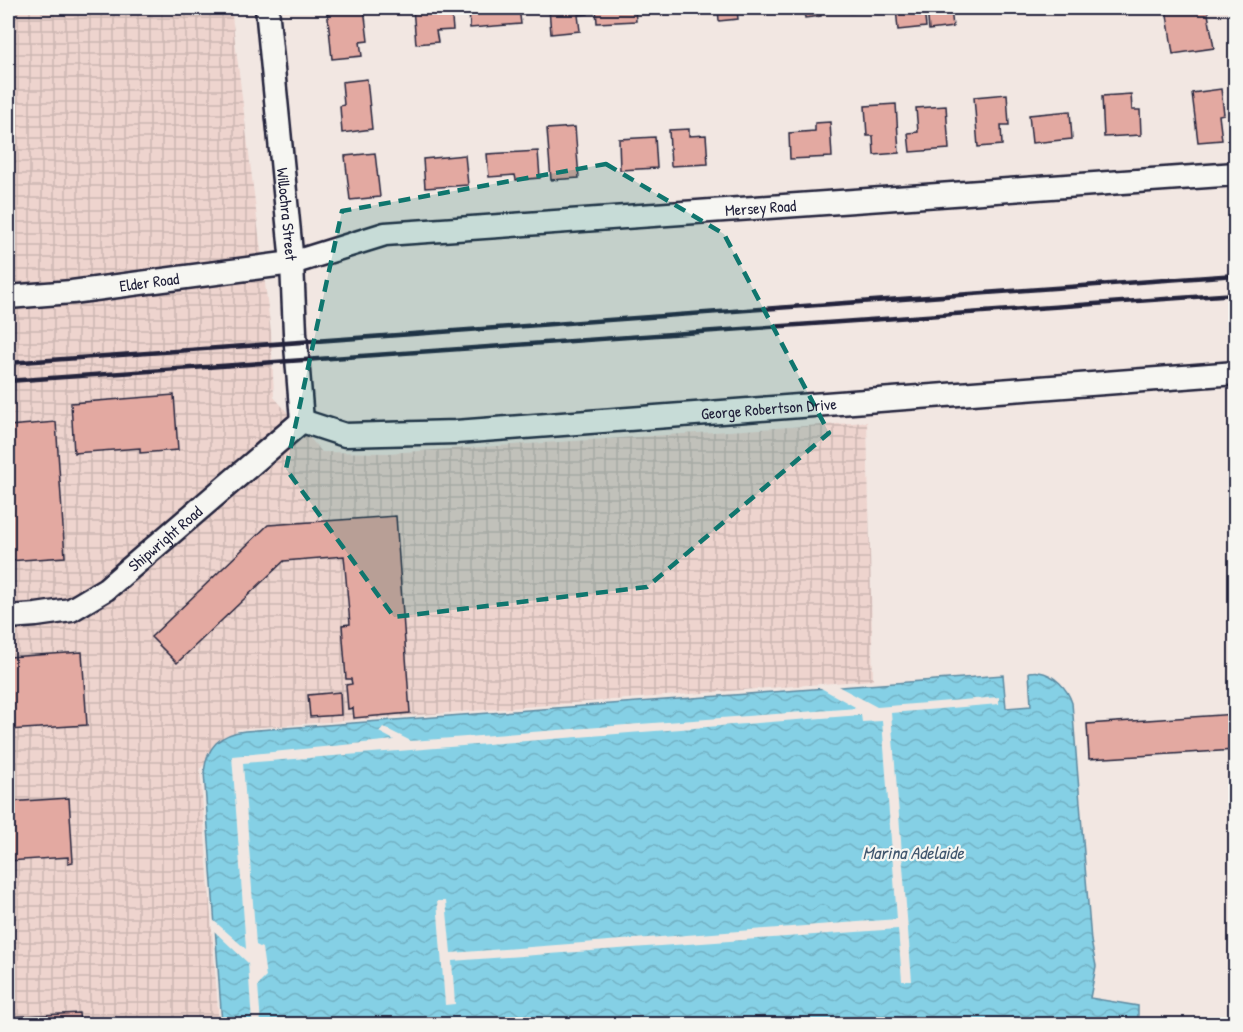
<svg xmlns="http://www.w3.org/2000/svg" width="1243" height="1032" viewBox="0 0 1243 1032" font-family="'Patrick Hand',sans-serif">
  <defs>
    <pattern id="industrial-grid" width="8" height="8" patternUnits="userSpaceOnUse" patternTransform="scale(1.5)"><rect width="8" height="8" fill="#eed4ce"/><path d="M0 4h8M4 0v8" fill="none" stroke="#ccb6b2"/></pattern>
    <pattern id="water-waves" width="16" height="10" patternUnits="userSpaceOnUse" patternTransform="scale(1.5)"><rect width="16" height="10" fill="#85d0e5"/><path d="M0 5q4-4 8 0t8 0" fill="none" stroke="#73b2c5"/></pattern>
  </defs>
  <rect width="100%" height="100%" fill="#f2e7e2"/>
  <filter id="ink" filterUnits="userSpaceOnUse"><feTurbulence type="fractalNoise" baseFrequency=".0167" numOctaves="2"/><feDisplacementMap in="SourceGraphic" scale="12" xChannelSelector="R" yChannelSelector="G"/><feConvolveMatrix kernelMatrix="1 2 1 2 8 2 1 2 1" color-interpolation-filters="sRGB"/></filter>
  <g filter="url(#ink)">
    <path fill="url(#industrial-grid)" d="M8,8H231L271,332L274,397L322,452L388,453L867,422L873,680L238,729L200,769L219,1024H8Z"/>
    <path fill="url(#water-waves)" stroke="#5d8aa1" stroke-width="1.5" d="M1029,672C1032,672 1036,671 1039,672C1054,674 1068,689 1072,703L1091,941L1096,966L1090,998L1138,1006V1024H222L204,772C207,747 219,734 245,731L1003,675L1006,708L1031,706Z"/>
    <path fill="#f2e7e2" d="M834,684L877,707L999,697V704L891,713L912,981H902L898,929L452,961L455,1004L445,1005L437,901H446L451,953L897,919L882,721L862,722L861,715L243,763L256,945L262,948L266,977L258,985L261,1024H252L248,963L213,930L212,919L246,949L232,756L394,740L379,732L383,727L411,741L857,708L819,687Z"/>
    <path fill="#e3a9a1" stroke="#22223b" stroke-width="1.5" d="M327,8H364L368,41L360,42L362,56L332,59Z
      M413,8H451L453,30L436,31L438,42L416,44Z
      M469,8H519L521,24L470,28Z
      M549,8H587L588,14L578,15L580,31L551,34Z
      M596,8H635L636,21L597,23Z
      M665,8H708V11L666,14Z
      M718,8H757L737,10L738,19L719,21Z
      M778,8H820L821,16L805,18L804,10L778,13Z
      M849,8H889V9L850,13Z
      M896,8H924L926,27L898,30Z
      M927,8H951L953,27L929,30Z
      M1166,8H1207L1214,48L1173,54Z
      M367,79L372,129L342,133L340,106L344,105L342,82Z
      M1221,89L1224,114L1219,115L1222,140L1198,142L1192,93Z
      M1007,94L1009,125H1001L1002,145L978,147L974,97Z
      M1131,94L1132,110H1140L1141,135L1104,137L1102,96Z
      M896,104L899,153L874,155L873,136H867L865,106Z
      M946,106L949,149L910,152L908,133L918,132L916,108Z
      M1070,111L1072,139L1032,143L1029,115Z
      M830,122L832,157L790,159L789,133L815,131V123Z
      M575,127L579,178L551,180L547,129Z
      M689,129V136L706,135L708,164L671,166L669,130Z
      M655,137L657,168L620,170L619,139Z
      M538,151L540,178L516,180L515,175L489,177L487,154Z
      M375,153L380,197L350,200L345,156Z
      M465,155L468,185L425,188L423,159Z
      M174,395L178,450L140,453V448L74,453L71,403Z
      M56,422L65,557L8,561V426Z
      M396,516L410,713L354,718L353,708L348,709L346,685L352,684L351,679H346L342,625L350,624L344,556L284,561L177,663L151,637L268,525Z
      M82,652L87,725L8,730V657Z
      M340,692L341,715L310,717L308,695Z
      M1236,714V750L1089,759L1087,724Z
      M69,798L73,862L68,863V857L8,861V802Z
      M79,1013L80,1024H8V1017Z"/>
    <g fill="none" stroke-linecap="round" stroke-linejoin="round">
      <defs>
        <g id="minor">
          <path id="s1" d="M267,8L292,263L295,333L302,421"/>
          <path id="s2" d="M8,297L72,292L292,263L385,234L1236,174"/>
          <path id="s3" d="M302,421L345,435L456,432L1236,373"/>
          <path id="s4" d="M8,617L36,615L71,610L106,589L302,421"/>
        </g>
      </defs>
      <use href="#minor" stroke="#22223b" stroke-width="27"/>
      <use href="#minor" stroke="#f6f6f2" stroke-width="22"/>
      <path stroke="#22223b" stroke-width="4.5" d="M8,363L1236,275
        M8,381L1236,294"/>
    </g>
  </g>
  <path fill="#0f766e" fill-opacity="0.2" stroke="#0f766e" stroke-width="4.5" stroke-dasharray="12 8" stroke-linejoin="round" d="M606,164L724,234L829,433L647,587L394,617L286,469L342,211Z"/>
  <g text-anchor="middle" stroke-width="4.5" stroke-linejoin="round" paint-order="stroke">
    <g font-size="16" fill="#22223b" stroke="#f6f6f2">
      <text dy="6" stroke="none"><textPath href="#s2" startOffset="760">Mersey Road</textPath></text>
      <text dy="6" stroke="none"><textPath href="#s1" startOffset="207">Willochra Street</textPath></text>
      <text dy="6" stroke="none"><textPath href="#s2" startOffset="142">Elder Road</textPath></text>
      <text dy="6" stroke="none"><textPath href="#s3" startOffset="470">George Robertson Drive</textPath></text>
      <text dy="6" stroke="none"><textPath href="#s4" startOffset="182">Shipwright Road</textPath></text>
    </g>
    <g font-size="18" font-style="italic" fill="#40566e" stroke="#f6f6f2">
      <text x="913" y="859">Marina Adelaide</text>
    </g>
  </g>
  <rect width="1243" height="1032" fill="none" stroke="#f6f6f2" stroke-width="30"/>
  <rect x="15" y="15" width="1213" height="1002" fill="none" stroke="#22223b" stroke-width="2" filter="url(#ink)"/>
</svg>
